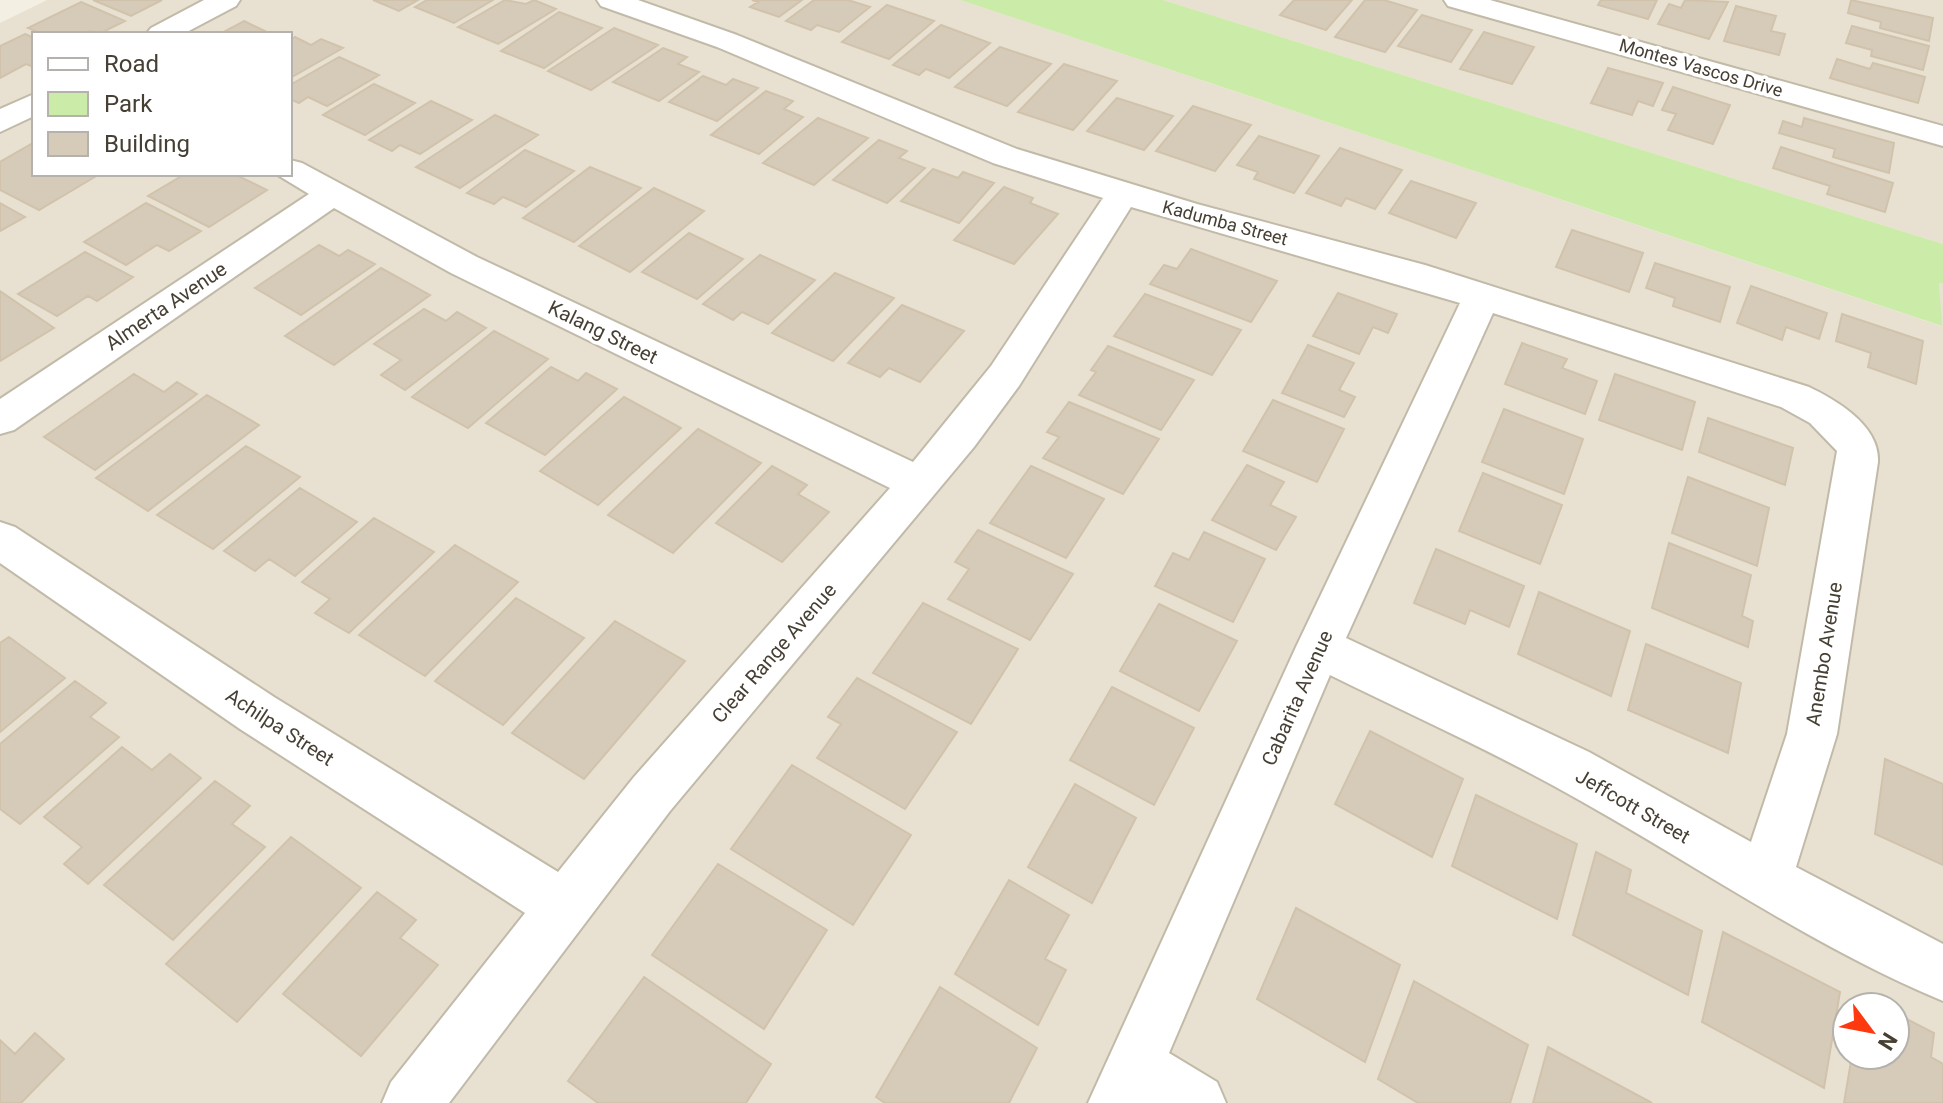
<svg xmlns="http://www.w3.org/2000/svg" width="1943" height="1103" viewBox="0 0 1943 1103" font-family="Roboto,sans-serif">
  <rect width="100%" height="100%" fill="#f3efe3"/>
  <path fill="#e8e1d1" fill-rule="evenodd" d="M47,0H960L1941,326L1939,282L1943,283V1103H0V23ZM34,34H290V174H34ZM1847,1007H1895V1055H1847Z
    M1163,0H1943V244Z"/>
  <path fill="#cbeba8" d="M960,0H1163L1943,244V283H1939L1942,326Z"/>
  <path fill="#d6cbb8" stroke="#d1c3ab" stroke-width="2" d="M93,0H162L131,16Z
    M373,0H418L399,11Z
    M427,0H493L454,23L415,7Z
    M505,0L526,4L534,0L556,9L498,44L458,27Z
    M752,0H802L779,17L750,7L758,2Z
    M814,0H848L870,7L839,32L817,25L811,30L786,21Z
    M1294,0H1352L1326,30L1280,15Z
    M1365,0H1384L1417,10L1385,52L1335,37Z
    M1601,0H1657L1648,19L1598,5Z
    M1685,0L1728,2L1709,39L1658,24L1669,4L1681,8Z
    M1851,0L1933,18L1929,41L1880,28L1881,22L1848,13Z
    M81,2L125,21L99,34L90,31L84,34H42L28,28Z
    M887,5L934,21L889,59L842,42Z
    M1736,6L1776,16L1771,31L1785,34L1779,55L1724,41Z
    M559,12L602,28L544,68L501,51Z
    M1422,15L1472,30L1451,62L1398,46Z
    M244,21L271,34H220Z
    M941,25L990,43L949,78L926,69L919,75L893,65Z
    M1852,26L1929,46L1923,70L1871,56L1872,50L1846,43Z
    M614,28L658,45L591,90L548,71Z
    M1484,32L1534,47L1512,84L1460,69Z
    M25,34L34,38V67L26,64L0,78V46Z
    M295,37L311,45L321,39L343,48L290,78V40Z
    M1000,47L1051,64L1007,106L955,87Z
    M663,48L687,57L678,64L699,72L659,101L613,82Z
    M339,57L379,75L327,106L308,97L299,103L290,99V85Z
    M1837,59L1870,69L1873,63L1925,77L1918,103L1830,78Z
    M1064,64L1117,81L1073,130L1018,112Z
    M1608,68L1663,83L1653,106L1638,101L1632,115L1591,103Z
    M703,76L726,85L733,79L758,88L717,121L669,102Z
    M374,84L415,103L365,135L323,115Z
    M1673,87L1730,105L1713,144L1668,130L1676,114L1662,110Z
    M766,91L793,101L784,109L803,117L759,154L711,135Z
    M1117,98L1173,116L1144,150L1087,131Z
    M431,101L472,120L420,154L400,145L392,151L369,140Z
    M1193,106L1251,125L1215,171L1156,151Z
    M495,115L538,135L460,188L416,167Z
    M818,118L868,138L814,185L763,163Z
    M1804,118L1894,143L1889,173L1833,157L1835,149L1779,133L1783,121L1802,127Z
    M1259,136L1319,156L1294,193L1254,179L1258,172L1237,165Z
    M879,140L907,151L899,158L925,168L887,203L833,180Z
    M33,143L34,174L98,175L39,210L0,190V162Z
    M1781,147L1893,183L1885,212L1827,194L1830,186L1773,168Z
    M1340,148L1402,170L1375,209L1346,198L1341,206L1306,193Z
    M525,150L574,171L526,207L503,197L494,204L467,193Z
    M590,167L641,188L574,242L523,218Z
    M933,169L958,178L963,172L994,183L959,223L901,201Z
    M185,174H234L267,190L209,227L148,196Z
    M1411,181L1476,203L1456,238L1389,213Z
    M1004,187L1033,198L1030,203L1058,214L1014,264L954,240Z
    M654,188L704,211L630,272L579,246Z
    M0,203L25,217L0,231Z
    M146,203L201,231L169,251L157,245L126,265L84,242Z
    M1572,230L1643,253L1629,292L1556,267Z
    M689,233L743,259L697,299L642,272Z
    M319,245L339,256L348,250L375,264L301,315L255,288Z
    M1191,249L1277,281L1251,322L1150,284L1164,265L1177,269Z
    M85,252L133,277L97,301L88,296L57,316L18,294Z
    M760,255L815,280L768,324L742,312L733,320L703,304Z
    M1655,263L1730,287L1720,322L1673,306L1675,298L1646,288Z
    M381,268L430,295L334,365L285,336Z
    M835,273L894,298L833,361L772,333Z
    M1751,286L1827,313L1819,339L1786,327L1782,340L1737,323Z
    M0,291L54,328L0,361Z
    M1338,293L1397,314L1388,333L1373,327L1359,354L1313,336Z
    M1145,294L1241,330L1212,375L1114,336Z
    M902,305L964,331L920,382L889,368L880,377L848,363Z
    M424,309L446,321L457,312L486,328L405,390L381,375L401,360L374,344Z
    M1842,314L1923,341L1916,384L1868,367L1871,353L1836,341Z
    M494,331L548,359L468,428L412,397Z
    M1522,343L1567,359L1562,368L1597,381L1585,414L1505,384Z
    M1308,345L1354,363L1339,390L1355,397L1344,417L1282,393Z
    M1108,346L1194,380L1161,430L1079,395L1096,372L1091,370Z
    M551,367L578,381L586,373L617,389L545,455L486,423Z
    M134,374L164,392L177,382L197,394L95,470L44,437Z
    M1615,374L1695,402L1682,450L1599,420Z
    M207,395L259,425L148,511L96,478Z
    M624,397L681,428L598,505L540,471Z
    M1273,400L1344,429L1317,482L1243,451Z
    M1069,402L1159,439L1123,494L1043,458L1059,437L1047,432Z
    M1504,409L1583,439L1564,494L1482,462Z
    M1708,418L1793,448L1785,485L1699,452Z
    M698,429L761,463L673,553L608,515Z
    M246,446L300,477L213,549L157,515Z
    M1247,465L1284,482L1270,505L1296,517L1276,550L1212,520Z
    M772,466L807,485L798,494L829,512L782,562L716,523Z
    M1031,466L1104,499L1066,558L990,523Z
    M1483,473L1562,505L1540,564L1459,531Z
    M1688,477L1769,508L1757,566L1672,533Z
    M300,488L357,522L295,576L269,559L255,571L224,551Z
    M374,518L434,552L349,633L315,613L330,599L302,582Z
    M978,530L1073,574L1030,640L948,599L969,569L955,562Z
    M1204,532L1265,559L1233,622L1155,586L1173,553L1189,560Z
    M1669,543L1751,575L1742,616L1753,621L1748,647L1652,608Z
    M455,545L518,582L425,676L359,635Z
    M1436,549L1524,586L1509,627L1470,610L1465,624L1414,603Z
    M1539,592L1630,631L1611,696L1518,654Z
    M516,598L584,638L503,725L435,681Z
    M923,603L1018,649L971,724L873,673Z
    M1159,604L1237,641L1199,711L1120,671Z
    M615,621L685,661L584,779L512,733Z
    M9,637L65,678L0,732V643Z
    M1646,644L1741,683L1728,753L1628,710Z
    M857,678L957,732L905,809L817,758L841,724L828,717Z
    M75,681L106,703L90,717L119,737L20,824L0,809V744Z
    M1112,687L1194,728L1154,805L1070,760Z
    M1370,731L1463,779L1432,857L1335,804Z
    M122,747L152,770L170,754L201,778L88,884L64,864L82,847L44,817Z
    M1885,759L1943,784V865L1875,834Z
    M792,765L911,835L853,925L731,849Z
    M215,781L250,806L232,824L265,847L173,940L104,885Z
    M1075,784L1136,818L1092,903L1028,867Z
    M1476,795L1577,844L1557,919L1452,866Z
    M291,837L361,888L237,1022L166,964Z
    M1596,852L1631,870L1626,893L1702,931L1688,995L1573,935Z
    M718,864L827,930L764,1029L652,955Z
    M1009,880L1069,915L1045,959L1066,970L1038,1025L955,974Z
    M377,892L416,920L400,938L438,965L361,1056L283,994Z
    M1296,908L1400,965L1365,1062L1257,999Z
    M1723,932L1840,992L1824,1088L1702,1022Z
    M644,977L771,1064L746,1103H598L568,1081Z
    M1414,981L1528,1045L1510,1103H1418L1378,1079Z
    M940,987L1037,1048L1009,1103H885L876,1097Z
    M1895,1013L1934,1033L1931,1057L1943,1064V1103H1844L1852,1055H1895Z
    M35,1033L64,1059L21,1103H0V1040L15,1054Z
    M1548,1047L1652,1103H1533Z"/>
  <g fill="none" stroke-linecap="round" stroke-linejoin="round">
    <defs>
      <path id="minor" d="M204,0H240L236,6L183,34H146L151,28Z
        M597,0H638L737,35L1017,149L1197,204L1425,265L1809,387C1838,401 1880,426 1878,462L1837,734L1796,867L1943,944V1001C1806,944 1685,857 1554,786C1481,746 1405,712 1330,675L1169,1053L1217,1082L1226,1103H1088L1296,647L1460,303L1131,207L1019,386L974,447L670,811L449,1103H382L391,1082L525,913L240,729L0,563V522L15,527L274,697L558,872L634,777L890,488L451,273L334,208L14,430L0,434V399L309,194L276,174H290V160L302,163L477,257L913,462L991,366L1103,198L993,163L717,47L601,6ZM1493,313L1781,407L1810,423L1837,451L1787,734L1751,842L1589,752L1346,638Z
        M1444,0H1490L1943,126V146L1448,6Z
        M34,94V116L0,132V109Z"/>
    </defs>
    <use href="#minor" stroke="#c2baa8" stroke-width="4"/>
    <use href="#minor" fill="#fff" fill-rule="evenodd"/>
  </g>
  <g text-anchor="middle" stroke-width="7" stroke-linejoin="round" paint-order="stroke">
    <g font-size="18" fill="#463f33" stroke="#fff">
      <text transform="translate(1701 68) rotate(16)" y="6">Montes Vascos Drive</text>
      <text transform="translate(1225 223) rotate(15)" y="6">Kadumba Street</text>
    </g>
    <g font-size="20" fill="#463f33" stroke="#fff">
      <text transform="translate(166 306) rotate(-34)" y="7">Almerta Avenue</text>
      <text transform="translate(603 332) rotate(26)" y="7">Kalang Street</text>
      <text transform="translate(774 653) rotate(-49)" y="7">Clear Range Avenue</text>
      <text transform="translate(1824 654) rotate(-81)" y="7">Anembo Avenue</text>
      <text transform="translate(1297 698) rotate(-66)" y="7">Cabarita Avenue</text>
      <text transform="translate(280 727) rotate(33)" y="7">Achilpa Street</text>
      <text transform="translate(1633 806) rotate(30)" y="7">Jeffcott Street</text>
    </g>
  </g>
  <rect x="32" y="32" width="260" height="144" fill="#ffffff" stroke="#b5b2ad" stroke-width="2"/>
  <rect x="48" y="58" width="40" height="12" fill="#ffffff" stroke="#b5b2ad" stroke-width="2"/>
  <text x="104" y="72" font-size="24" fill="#463f33">Road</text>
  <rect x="48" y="92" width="40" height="24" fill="#cbeba8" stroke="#b5b2ad" stroke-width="2"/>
  <text x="104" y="112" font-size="24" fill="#463f33">Park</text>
  <rect x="48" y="132" width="40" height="24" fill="#d6cbb8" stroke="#b5b2ad" stroke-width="2"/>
  <text x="104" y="152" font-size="24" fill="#463f33">Building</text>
  <g transform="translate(1871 1031) rotate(122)"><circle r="38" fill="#ffffff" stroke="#b5b2ad" stroke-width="2"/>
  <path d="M0-6L14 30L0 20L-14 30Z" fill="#ff390f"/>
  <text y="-12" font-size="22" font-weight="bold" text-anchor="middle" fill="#463f33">N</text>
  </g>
</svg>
